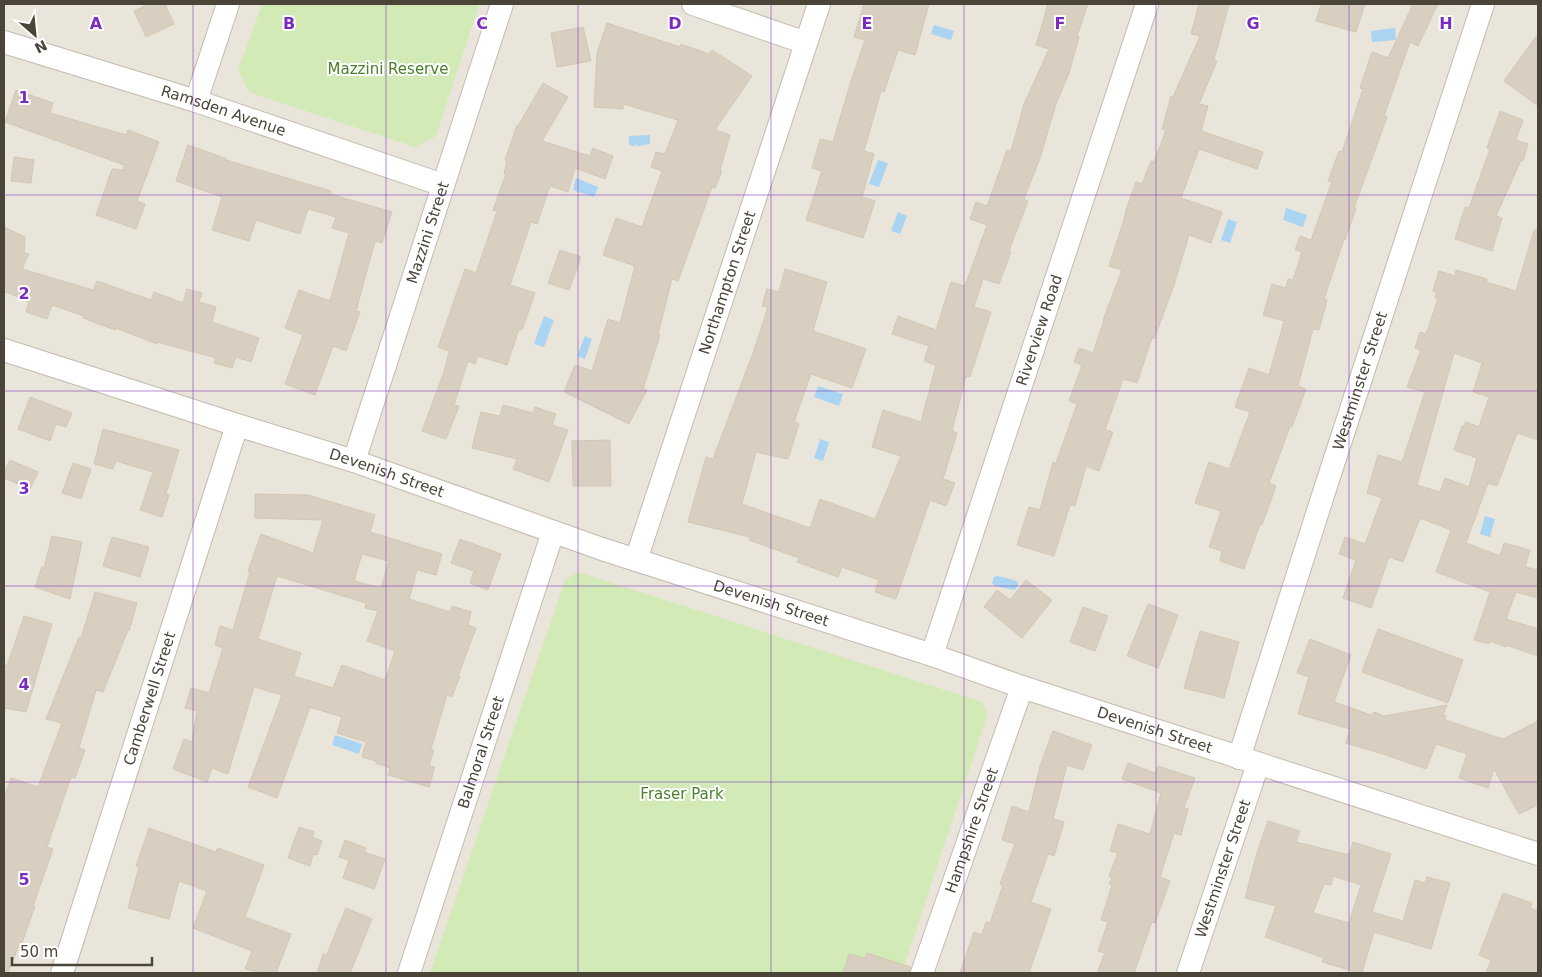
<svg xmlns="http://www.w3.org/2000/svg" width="1542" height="977" viewBox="0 0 1542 977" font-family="'DejaVu Sans',sans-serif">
  <rect width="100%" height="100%" fill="#f6f3ec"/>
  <path fill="#eae5da" d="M4,4H1538V973H4Z"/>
  <path fill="#d2eab5" d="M262,4H479L436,136L415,147L249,92L238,70Z
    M578,572L982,702L988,713L902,973H430L565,580Z"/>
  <path fill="#a9d4f2" d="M934,25L954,31L951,40L931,34Z
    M1395,28L1396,40L1372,42L1371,31Z
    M650,135V144L644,145L640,143L643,146H636L638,143L634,146L629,145V136Z
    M878,160L888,163L879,187L869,184Z
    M576,178L598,187L594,197L573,190Z
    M1286,208L1307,215L1303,227L1283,220Z
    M898,212L907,216L900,234L891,231Z
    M1228,219L1237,222L1230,243L1221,240Z
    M544,316L554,320L544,347L534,344Z
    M585,336L592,339L585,359L577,356Z
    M818,386L843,394L839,406L814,397Z
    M820,439L829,442L823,461L814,458Z
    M1485,516L1495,519L1490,537L1480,534Z
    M998,576L1017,581C1019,585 1018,587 1014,590L995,586L992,583L994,577Z
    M335,735L362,744L359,754L332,745Z"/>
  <path fill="#d8cfc1" stroke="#d3c7b4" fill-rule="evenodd" d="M149,4H165L174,24L146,37L134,11Z
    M864,4H929L915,55L898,50L884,92L881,91L864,151L874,154L862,197L875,201L863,238L806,220L822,171L812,168L820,139L833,142L851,81L865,40L854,37Z
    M1048,4H1088L1077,36L1079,37L1069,73L1056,104L1040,158L1024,199L1028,201L1009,251L1011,252L999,284L983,279L974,307L991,312L970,377L966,376L952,431L957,433L943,479L955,483L946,506L930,500L896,599L875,592L879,580L842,567L838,577L797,562L799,558L749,540L750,537L688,522L706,457L713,459L753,353L768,307L762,306L767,289L779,292L785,269L827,282L813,331L866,349L852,388L811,374L794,422L799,424L788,459L756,452L742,504L810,528L820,499L875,519L901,456L872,447L883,410L921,422L936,365L924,361L929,346L892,334L898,316L936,330L951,282L965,286L987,225L970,219L976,202L987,206L1007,150L1011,151L1024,104L1049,49L1036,45Z
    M1199,4H1229L1214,60L1217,61L1199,104L1208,106L1201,131L1263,152L1257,169L1199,149L1181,198L1222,212L1211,243L1189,235L1173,288L1154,339L1152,338L1137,383L1123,379L1105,430L1113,432L1099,471L1086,466L1075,506L1070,505L1054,556L1017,545L1029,507L1040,510L1053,462L1056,463L1077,404L1069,401L1082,365L1074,362L1079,348L1093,353L1104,320H1103L1122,270L1109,266L1126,213H1125L1136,182L1142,184L1151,161L1154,162L1166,130L1162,129L1171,96L1173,97L1200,36L1191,34Z
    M1321,4H1365L1356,32L1316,21Z
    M1413,4H1438L1418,46L1410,42L1384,116L1387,117L1354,208H1356L1345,240L1344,239L1324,299L1327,300L1319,330L1313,329L1298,386L1306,389L1292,427H1290L1269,483L1276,486L1262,525L1260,524L1244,569L1220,561L1222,551L1209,547L1221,511L1195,503L1209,462L1229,469L1250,412L1235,407L1249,368L1269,375L1284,321L1263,315L1272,284L1286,288L1288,279L1293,280L1302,252L1295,250L1300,236L1311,240L1332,182L1328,181L1339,151L1342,152L1363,89L1360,88L1372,52L1388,58Z
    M607,23L680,47L681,44L709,54L712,50L752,76L715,130L730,135L720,170L722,171L715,188L712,187L678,281L672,279L658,334L660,335L643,389L647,390L629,424L564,392L575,365L592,371L608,319L620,323L635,266L603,255L616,218L642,227L662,171L651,167L656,152L665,154L678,120L623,104V109L594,107L597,53Z
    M583,27L591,61L557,67L551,33Z
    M1538,34V106L1504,81Z
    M543,83L568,97L542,141L590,156L593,148L613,156L605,179L575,168L568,192L550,186L537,224L531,222L510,285L535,293L522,330L519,329L507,365L478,356L475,364L468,361L454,405L459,406L446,439L422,431L444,372L449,351L438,347L465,269L476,273L497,211L493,210L506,174L504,173L507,161L505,160L517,125L518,126Z
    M16,90L53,103L50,113L126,135L128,130L159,142L137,201L145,204L136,229L96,215L112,169L123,170L124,165L5,122Z
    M1500,111L1523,120L1516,140L1528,144L1523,161L1521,160L1496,216L1502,218L1492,251L1455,239L1465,207L1469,208L1490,149L1487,148Z
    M188,145L227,159L226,160L331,191L330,194L392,212L382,243L375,241L356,311L360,312L346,351L333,346L315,395L285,384L303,335L285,328L299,290L330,301L349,233L332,228L336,217L308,209L300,234L256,220L249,241L212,230L222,197L176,181Z
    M14,157L34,160L31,183L11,181Z
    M4,227L25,237L24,253L29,254L22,269L93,290L97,281L151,300L154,292L183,303L187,289L202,293L199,302L216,307L212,322L259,338L251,362L236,357L232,368L214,363L216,358L157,342V344L116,328L115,330L83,318L84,316L52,305L47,319L26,312L29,302L4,291Z
    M1534,230L1538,231V440L1517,433L1497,486L1488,483L1466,543L1500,556L1504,543L1530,550L1525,567L1538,570V598L1516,592L1506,619L1538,629V656L1506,645V647L1490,641L1489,644L1474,640L1490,592L1436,572L1451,530L1420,518L1403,562L1389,557L1371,608L1343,598L1356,560L1339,554L1345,537L1365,544L1382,498L1367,493L1378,455L1402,462L1425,392L1407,387L1421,350L1415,348L1420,332L1426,334L1438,299L1435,298L1437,292L1433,291L1439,271L1455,276L1456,270L1487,279L1486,282L1516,291ZM1454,353L1482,363L1473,392L1489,397L1479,427L1466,422L1464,426H1462L1454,450L1477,458L1469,487L1445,478L1440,492L1417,485Z
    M560,250L581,257L569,290L548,283Z
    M30,397L72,413L66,427L56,424L50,441L18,429Z
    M503,405L533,413L535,407L556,414L552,425L568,430L549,482L513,469L517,459L472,448L481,412L500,416Z
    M103,429L179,450L166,494L169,495L162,517L140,510L153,472L116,461L113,469L94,464Z
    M610,440L611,486H573L572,441Z
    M10,460L38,472L30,489L4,478V473Z
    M73,463L91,469L81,499L62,493Z
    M255,494L308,495L375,515L370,532L442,554L436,575L417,570L409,599L450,612L452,606L471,612L468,625L476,628L458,676H460L452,697L447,695L431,749L434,750L429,766L435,767L429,787L388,775L390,768L376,763V761L362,757L366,742L337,733L342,717L310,707L277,798L248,787L282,695L254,687L228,774L212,768L207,782L173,769L184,739L192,742L197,711L185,708L191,688L209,693L223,648L215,645L220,626L233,630L250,572L248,571L261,534L313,553L323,520L255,518ZM362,554L389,561L381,588L354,581ZM277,576L366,603L365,608L378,611L367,641L395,651L385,680L342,665L333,688L294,676L301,653L258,639Z
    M52,536L82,542L70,599L35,587L42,567L44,568Z
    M112,537L149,547L140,577L103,566Z
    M460,539L501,554L488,590L470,583L474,571L451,563Z
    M1026,580L1052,600L1022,638L984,607L997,590L1010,600Z
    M95,592L137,603L129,631L128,630L103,692L96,690L79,748L85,750L75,778L71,777L47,847L53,849L33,906H35L22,943H20L8,973H4V798L11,778L38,787L62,723L46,719L79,637L81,638Z
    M1148,604L1178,615L1158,668L1127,656Z
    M1083,607L1108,616L1095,651L1070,642Z
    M24,616L52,624L26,712L4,708V665L7,666Z
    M1378,629L1463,660L1448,703L1362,672Z
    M1200,631L1239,642L1224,698L1184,688Z
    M1310,639L1351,655L1334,702L1371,715L1374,712L1384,716L1447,705L1443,715L1446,716L1445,720L1503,739L1538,721V805L1519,814L1494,769L1488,788L1459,778L1467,754L1436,744L1426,769L1383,754L1346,743L1350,729L1298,714L1309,677L1297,673Z
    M1053,731L1092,745L1083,770L1067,765L1053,819L1064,822L1054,856L1048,854L1031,902L1051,909L1029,973H960L974,932L982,935L986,922L990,923L1003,885L1000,884L1015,844L1002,840L1012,806L1029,812L1040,766Z
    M1128,763L1155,773L1158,766L1195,778L1184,808L1188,809L1181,835L1174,833L1160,877L1170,881L1155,923L1152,922L1134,973H1097L1105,953L1098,951L1108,922L1101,920L1112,885L1109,884L1112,878L1109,876L1118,853L1110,851L1118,824L1150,834L1161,793L1122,779Z
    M1268,821L1300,831L1296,842L1349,855L1353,842L1391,854L1372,912L1403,921L1415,880L1425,883L1427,877L1450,883L1431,949L1374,932L1362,973H1360L1322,962L1324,958L1265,937L1276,906L1245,898L1257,853ZM1333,876L1361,885L1349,923L1313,913L1324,884L1331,885Z
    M299,827L314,832L312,837L322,841L317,855L313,854L310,866L288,858Z
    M149,828L216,852L218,848L264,865L245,917L291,934L276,973H261L245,969L252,951L193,928L207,891L179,881L169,919L128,908L139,867L136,866Z
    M345,840L366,848L364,852L385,859L374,889L343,878L349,860L339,857Z
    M1503,893L1532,903L1530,908L1538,911V973H1486L1491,960L1479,955Z
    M346,908L372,919L350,973H317L323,954L326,956Z
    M867,953L910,967L909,973H843L849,954L865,958Z"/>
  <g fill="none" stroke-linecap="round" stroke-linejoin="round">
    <defs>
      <g id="street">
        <path d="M693,4L806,43"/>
        <path id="s1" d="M4,42L196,101L443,185"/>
        <path d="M196,101L228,4"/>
        <path id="s2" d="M4,350L237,425L354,461L602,549L932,655L1022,687L1538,854"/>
        <path id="s3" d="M354,461L502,4"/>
        <path id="s4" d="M636,560L819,4"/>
        <path id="s5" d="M932,655L1147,4"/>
        <path id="s6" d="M1239,758L1326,486L1483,4"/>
        <path id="s7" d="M62,973L237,425"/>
        <path id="s8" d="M409,973L553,532"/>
        <path id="s9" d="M922,973L1022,687"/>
        <path id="s10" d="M1188,973L1258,764"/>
      </g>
    </defs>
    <use href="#street" stroke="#c2bbae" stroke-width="24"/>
    <use href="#street" stroke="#fff" stroke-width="22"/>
  </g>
  <path fill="none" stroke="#7b2cbf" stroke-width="1" stroke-opacity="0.55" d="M193,4V973M386,4V973M578,4V973M771,4V973M964,4V973M1156,4V973M1349,4V973M4,195H1538M4,391H1538M4,586H1538M4,782H1538"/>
  <g text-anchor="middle" stroke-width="4" stroke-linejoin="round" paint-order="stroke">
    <g font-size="15" fill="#4a7f2a" stroke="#fff">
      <text x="388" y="74">Mazzini Reserve</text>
      <text x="682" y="799">Fraser Park</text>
    </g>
    <g font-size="15" fill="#4b4439" stroke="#fff">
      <text dy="5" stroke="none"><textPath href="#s1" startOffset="230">Ramsden Avenue</textPath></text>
      <text dy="5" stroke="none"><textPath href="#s3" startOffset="240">Mazzini Street</textPath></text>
      <text dy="5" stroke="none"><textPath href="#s4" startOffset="292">Northampton Street</textPath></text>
      <text dy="5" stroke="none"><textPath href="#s5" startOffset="342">Riverview Road</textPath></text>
      <text dy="5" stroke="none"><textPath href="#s6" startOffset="396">Westminster Street</textPath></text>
      <text dy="5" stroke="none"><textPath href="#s2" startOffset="402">Devenish Street</textPath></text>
      <text dy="5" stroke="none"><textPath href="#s2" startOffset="808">Devenish Street</textPath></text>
      <text dy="5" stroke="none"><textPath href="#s7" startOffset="288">Camberwell Street</textPath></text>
      <text dy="5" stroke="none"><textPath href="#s2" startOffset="1212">Devenish Street</textPath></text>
      <text dy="5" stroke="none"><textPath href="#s8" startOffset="232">Balmoral Street</textPath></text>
      <text dy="5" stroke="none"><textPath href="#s9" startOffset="151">Hampshire Street</textPath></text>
      <text dy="5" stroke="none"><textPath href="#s10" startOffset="110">Westminster Street</textPath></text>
    </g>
  </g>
  <g font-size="16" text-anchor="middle" font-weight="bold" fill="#7b2cbf" stroke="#fff" stroke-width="4" stroke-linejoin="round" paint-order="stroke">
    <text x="96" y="29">A</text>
    <text x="289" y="29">B</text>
    <text x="482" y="29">C</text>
    <text x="675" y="29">D</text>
    <text x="867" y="29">E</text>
    <text x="1060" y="29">F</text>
    <text x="1253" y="29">G</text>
    <text x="1446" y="29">H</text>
    <text x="24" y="103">1</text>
    <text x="24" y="299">2</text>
    <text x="24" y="494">3</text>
    <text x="24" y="690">4</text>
    <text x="24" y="885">5</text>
  </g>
  <rect width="1542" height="977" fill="none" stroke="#4b4439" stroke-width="10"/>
  <g transform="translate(35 35) rotate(153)" stroke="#ffffff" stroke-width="4" paint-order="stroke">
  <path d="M0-4L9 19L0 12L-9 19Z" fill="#4b4439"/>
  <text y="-8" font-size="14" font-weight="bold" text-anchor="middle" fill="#4b4439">N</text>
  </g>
  <path d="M12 957v8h140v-8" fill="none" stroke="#4b4439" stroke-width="2.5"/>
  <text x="20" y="957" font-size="15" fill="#4b4439" stroke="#ffffff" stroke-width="4" paint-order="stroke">50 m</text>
</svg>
